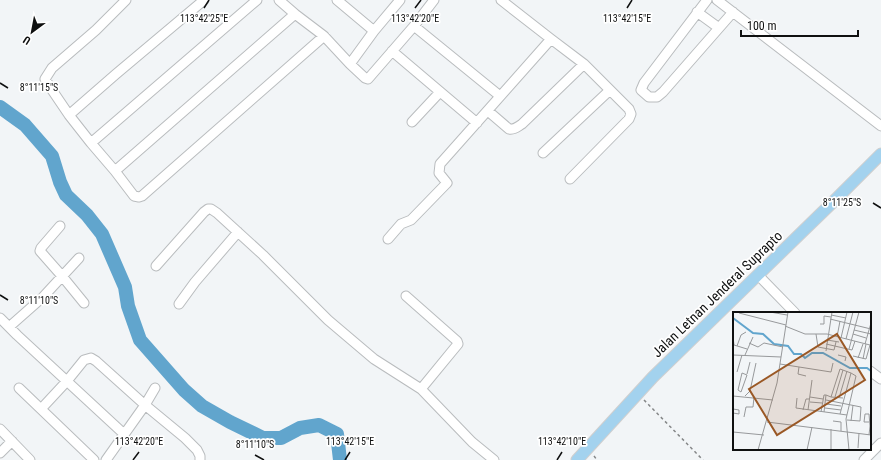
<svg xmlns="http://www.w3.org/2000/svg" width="881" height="460" viewBox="0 0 881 460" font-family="'Roboto Condensed',sans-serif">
  <rect width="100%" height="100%" fill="#f2f5f7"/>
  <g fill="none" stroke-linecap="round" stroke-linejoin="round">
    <path stroke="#61a5cd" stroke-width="14" d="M0,107L25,125L52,156L60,182L66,195L87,215L102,234L125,287L128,306L140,340L184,390L202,406L230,422L263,438H281L300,428L319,425L337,434L340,460"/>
    <defs>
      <path id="minor" d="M204,0L116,74L69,115L91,143L115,171L134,196L139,197L142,196L324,36L350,64L374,31L400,0
        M279,0L295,14L324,36
        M337,0L374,31
        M501,0L551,39L584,64L629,109L631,114L629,119L570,179
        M707,0L644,83L641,90L649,97H657L663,92L733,12
        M717,0L881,126
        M697,12L719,28
        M414,26L500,96
        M392,51L477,123
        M350,64L365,78L368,79L414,26L434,0
        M488,111L509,129C515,130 517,127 522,124L584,64
        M69,115L50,87L45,79L52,68L96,30L126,0
        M412,122L440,92
        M91,143L257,0
        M543,153L610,90
        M115,171L295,14
        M60,226L41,248L40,251L62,276L84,303
        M388,239L401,224L411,220L446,184L447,183L439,173L440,164L551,39
        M156,266L204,212L208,209H211L217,213L263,255L328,320L374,359L421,389L472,442L494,460
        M758,275L795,313
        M406,296L457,341L458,344L453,350L421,389
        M179,304L195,282L238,232
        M0,318L17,335L124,434
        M9,327L43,297L79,258
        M870,371L881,379
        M19,388L94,460
        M41,409L67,381L84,360L91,358L96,361L145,405L185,438L197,450L200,456V460
        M0,429L30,460
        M0,453L12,441
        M106,460L145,405L155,388
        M864,460L881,443"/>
      <path id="major" d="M577,460L653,377L837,198L881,154"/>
    </defs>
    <use href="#minor" stroke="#b9bcbe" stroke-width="11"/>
    <use href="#major" stroke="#cfcfcf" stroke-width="13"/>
    <path stroke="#858788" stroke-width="1.5" stroke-dasharray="3 3" stroke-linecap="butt" d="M644,400L703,460
      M594,456L597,460"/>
    <use href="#minor" stroke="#fff" stroke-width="9"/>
    <use href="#major" stroke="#a3d2ee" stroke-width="11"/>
  </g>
  <path fill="none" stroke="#0f1010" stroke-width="1.5" d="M204,8L209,0M415,8L421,0M627,8L632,0M0,83L8,88M873,203L881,208M0,295L8,300M255,455L264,460M133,460L139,452M345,460L350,452M557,460L562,452"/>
  <g text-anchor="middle" stroke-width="3.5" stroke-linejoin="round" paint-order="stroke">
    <g font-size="14" fill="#0f1010" stroke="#fff">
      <text transform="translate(717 294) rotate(-44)" y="5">Jalan Letnan Jenderal Suprapto</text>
    </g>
  </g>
  <g transform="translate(733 312)">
    <rect width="138" height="138" fill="#f2f5f7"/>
    <path fill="none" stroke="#61a5cd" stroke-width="2" d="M0,6L20,21L30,22L41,32L55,34L61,42H68L72,46L79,41H90L117,56H134L138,59"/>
    <path fill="none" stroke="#97999b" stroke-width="1" d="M37,0L54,3M6,1L53,13M98,3L113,6M97,7L138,17M87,12H91V4L98,5M52,14L72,22H94L137,33L133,47L120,44M121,18L138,22M83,22L85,35L101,38L103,30M120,22L133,26M0,25L1,33L14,37M104,25L107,9M108,26L114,0M113,27L120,0M94,28L106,30M16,31L25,35L31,31L50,35M93,32L119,38L122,29M132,32L138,11M4,34L8,23L13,20M116,37L126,0M93,39L99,0M0,43L48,45M12,43L20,25M105,43L113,45L112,49M125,46L130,32M130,47L133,32M47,52L98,60L100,51M66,55L65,62L73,64M4,60L9,43M9,61L14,63L8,80L5,78ZM14,62L17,50M0,84L40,88M12,84L17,79L23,51M77,85L90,87M98,85L110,86M102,85L110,58M64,86L63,96L114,103M106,86L114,59M93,88L128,95L127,109L114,108M77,90L89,91M93,92L108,94M92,96L108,98M0,97L6,98V102L0,101M70,98L73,87H76M75,98L79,68M88,100L91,83H93M91,100L93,83L98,85L107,57L118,61L107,102M11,105L13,95H20L21,85M100,109L108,110V119M118,109L120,93M34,110L138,123M136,110H131L132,102H136L137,114L136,123M0,120L31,123M125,136L126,121M25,138L44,71L55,0M74,138L79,115M98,138V117M116,138L113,107L123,64L118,61"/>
    <path fill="#9a5825" fill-opacity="0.15" stroke="#9a5825" stroke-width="2" d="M104,22L132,68L44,123L16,77Z"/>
    <rect width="138" height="138" fill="none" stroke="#0f1010" stroke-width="2"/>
  </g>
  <g font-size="10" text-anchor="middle" fill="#0f1010" stroke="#fff" stroke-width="3.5" stroke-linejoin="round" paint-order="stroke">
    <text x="204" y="22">113°42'25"E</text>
    <text x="415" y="22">113°42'20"E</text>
    <text x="627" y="22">113°42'15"E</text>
    <text x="39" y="91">8°11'15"S</text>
    <text x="842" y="206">8°11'25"S</text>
    <text x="39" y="304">8°11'10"S</text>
    <text x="139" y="445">113°42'20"E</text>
    <text x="350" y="445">113°42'15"E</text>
    <text x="562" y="445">113°42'10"E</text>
    <text x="255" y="448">8°11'10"S</text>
  </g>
  <g transform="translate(32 32) rotate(212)" stroke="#ffffff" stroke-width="3" paint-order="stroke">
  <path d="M0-3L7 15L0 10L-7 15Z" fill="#0f1010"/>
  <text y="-6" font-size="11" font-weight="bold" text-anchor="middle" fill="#0f1010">U</text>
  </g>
  <path d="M741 30v6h117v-6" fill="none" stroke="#0f1010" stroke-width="2"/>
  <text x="747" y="30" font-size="12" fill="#0f1010" stroke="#ffffff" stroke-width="3" paint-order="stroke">100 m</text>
</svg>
